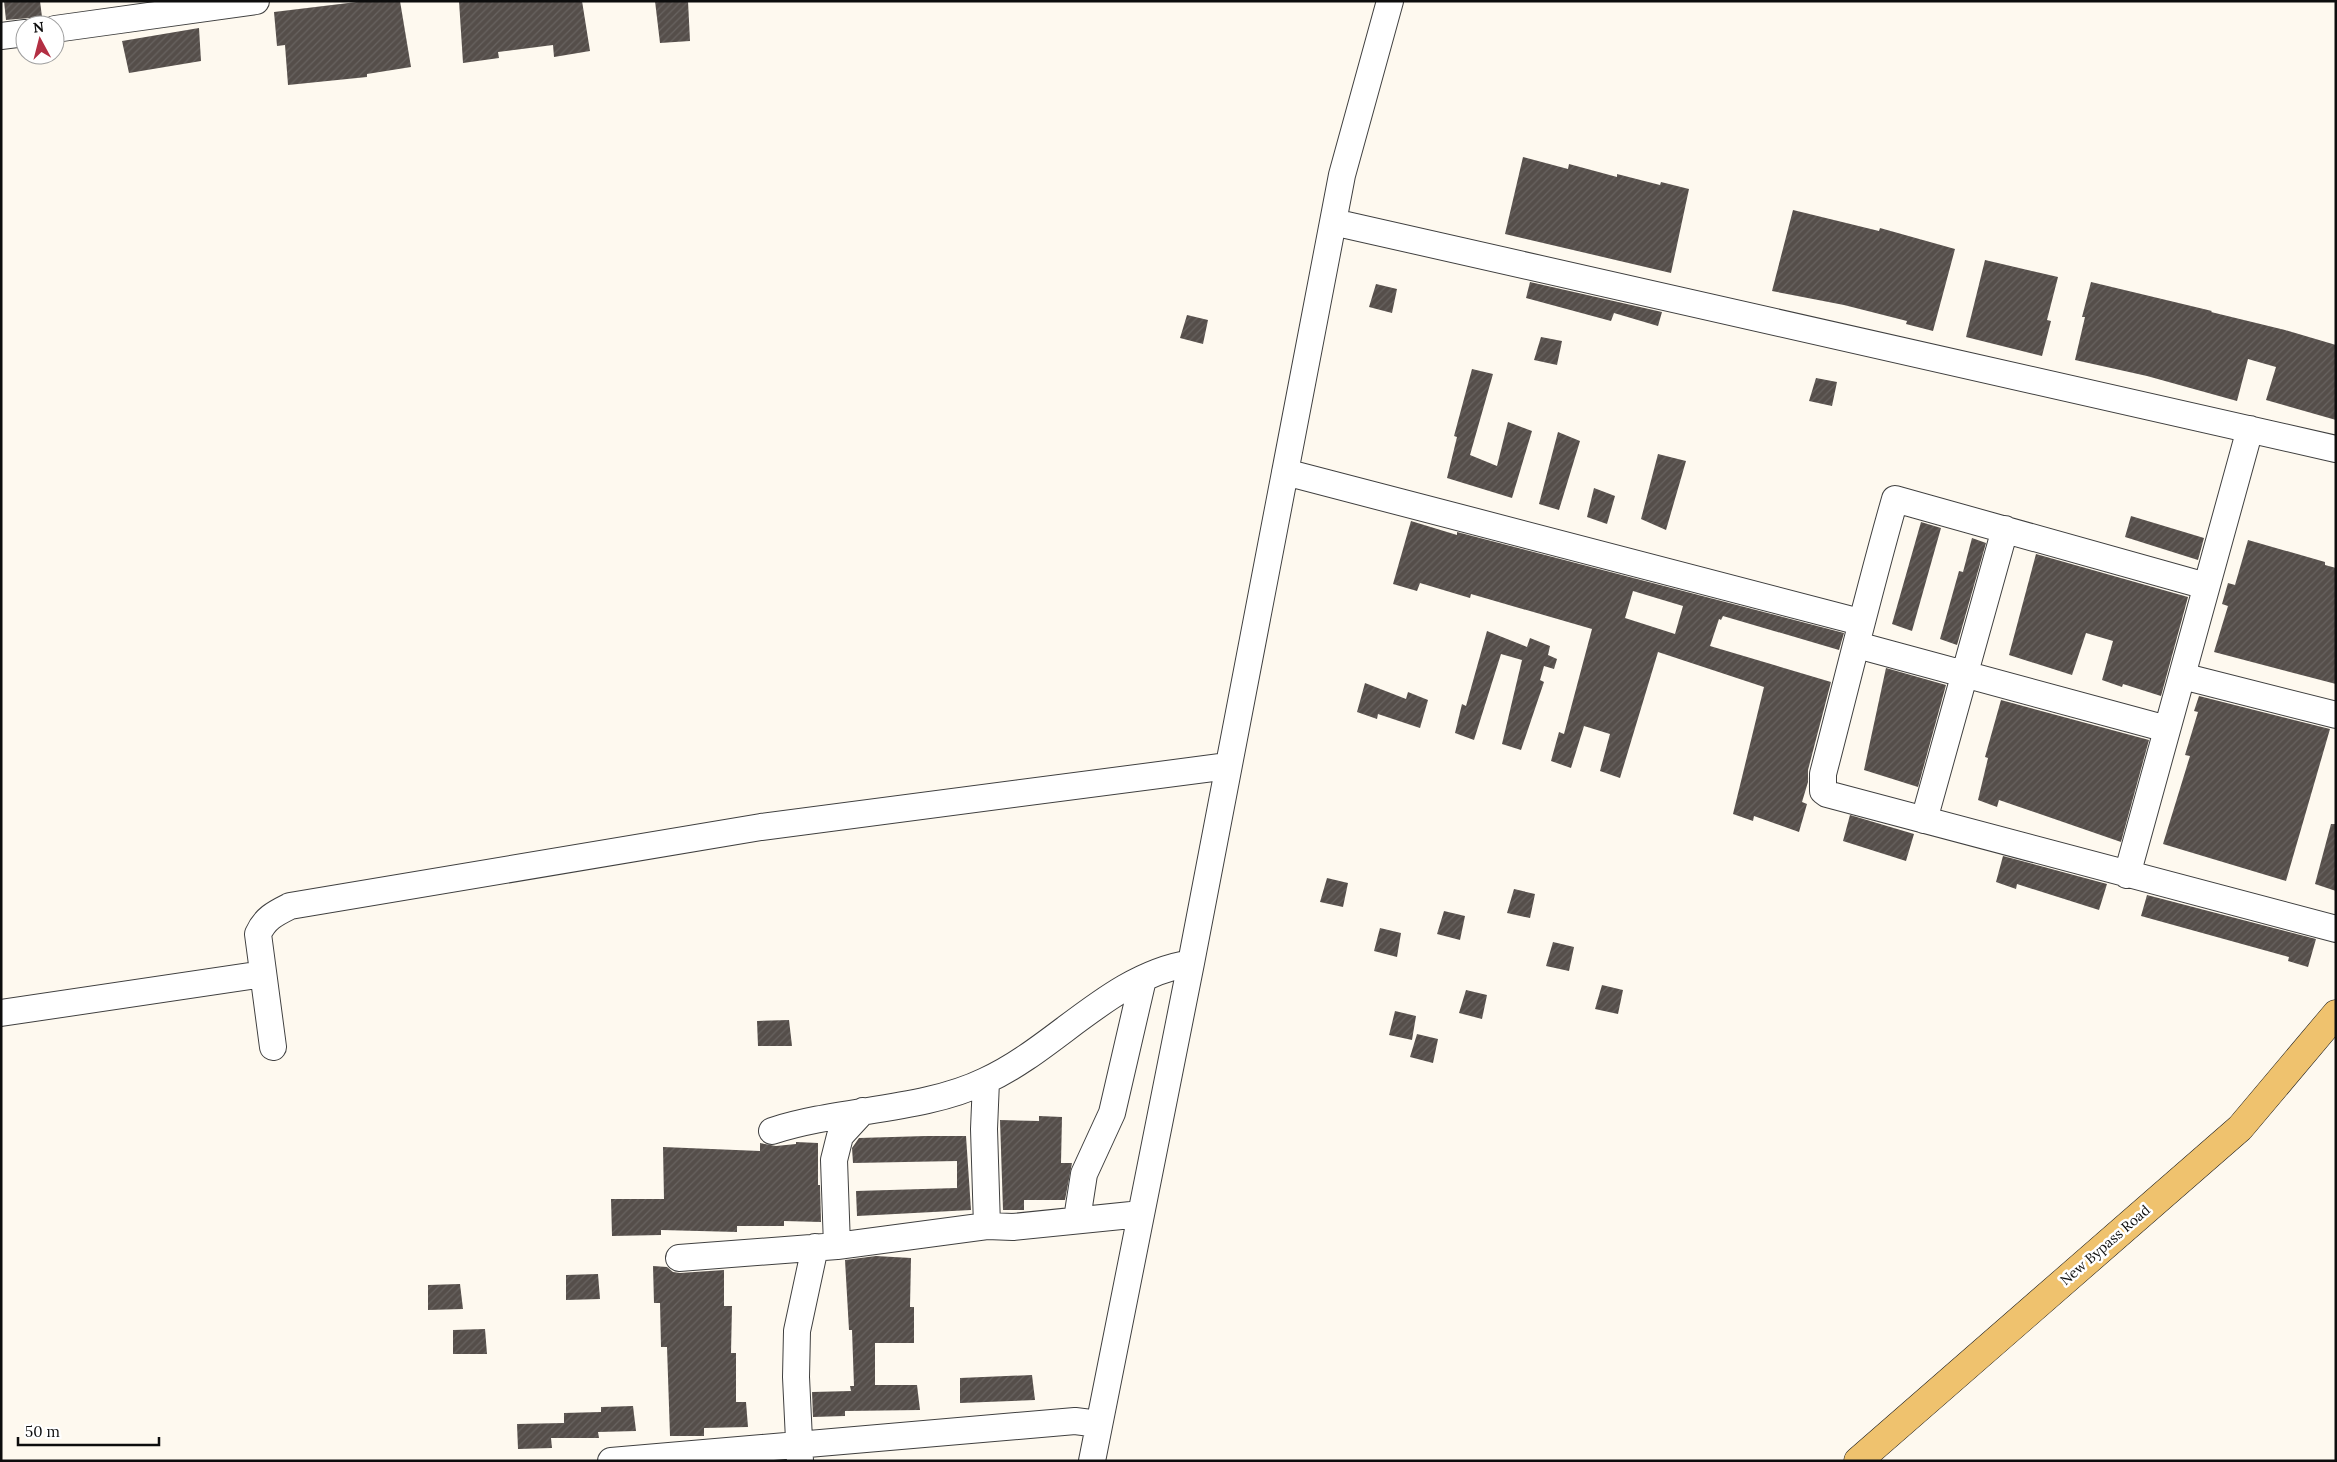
<svg xmlns="http://www.w3.org/2000/svg" width="2337" height="1462" viewBox="0 0 2337 1462" font-family="Lora,serif">
  <defs>
    <pattern id="building-hatch" width="6" height="6" patternUnits="userSpaceOnUse" patternTransform="scale(1.25)"><rect width="6" height="6" fill="#554e4a"/><path d="M-1 1l2-2M0 6l6-6M5 7l2-2" fill="none" stroke="#686360"/></pattern>
  </defs>
  <rect width="100%" height="100%" fill="#fef9ef"/>
  <path fill="url(#building-hatch)" fill-rule="evenodd" d="M4,1H40L42,17L6,20Z
    M365,1H400L411,67L367,74V77L288,85L285,45L277,46L274,12Z
    M459,1H582L590,51L554,57L553,45L498,52L499,58L463,63Z
    M655,1H688L690,41L660,43Z
    M199,28L201,61L129,73L122,41Z
    M1523,157L1568,169L1569,164L1617,177V174L1660,185L1661,182L1689,189L1671,273L1505,234Z
    M1793,210L1879,231L1880,228L1955,249L1933,331L1906,324L1907,321L1844,305L1772,291Z
    M1985,260L2058,277L2047,320L2051,321L2042,356L1966,337Z
    M1530,282L1662,312L1658,326L1614,313L1611,321L1526,298Z
    M2091,282L2212,311L2211,312L2285,330L2336,345V420L2266,400L2276,367L2248,359L2237,401L2147,376L2075,360L2085,317H2082Z
    M1376,284L1397,289L1392,313L1369,307Z
    M1187,315L1208,320L1203,344L1180,338Z
    M1541,337L1562,341L1557,365L1534,360Z
    M1472,369L1493,374L1470,455L1497,466L1508,422L1532,431L1512,498L1447,478L1457,437L1454,436Z
    M1816,378L1837,382L1832,406L1809,401Z
    M1558,432L1580,441L1559,510L1539,504Z
    M1658,454L1686,461L1666,530L1641,519Z
    M1594,488L1615,496L1607,524L1587,517Z
    M2131,516L2204,538L2198,560L2125,537Z
    M1411,521L1457,535V532L1844,633L1839,650L1723,616L1721,620L1719,619L1710,646L1831,682L1808,770V782L1802,802L1807,804L1799,832L1754,816L1753,821L1733,814L1764,687L1658,652L1620,778L1600,771L1610,734L1584,726L1571,768L1551,761L1559,732L1564,734L1592,629L1471,594L1470,598L1420,583L1417,591L1393,584ZM1633,591L1683,606L1675,634L1625,618Z
    M1921,522L1941,528L1912,631L1892,624Z
    M1972,538L1986,543L1957,645L1940,639L1959,571L1963,572Z
    M2248,540L2325,562V565L2336,568V684L2214,652L2228,606L2222,604L2228,583L2235,585Z
    M2036,554L2188,597L2161,696L2123,684L2122,687L2102,680L2113,641L2086,633L2072,675L2009,655Z
    M1487,631L1527,647L1530,638L1550,646L1548,655L1557,659L1554,669L1544,666L1540,680L1544,682L1521,750L1502,744L1522,660L1501,654L1474,740L1455,733L1462,704L1466,706Z
    M1886,668L1946,685L1918,787L1864,770Z
    M1365,683L1406,699L1408,692L1428,700L1420,728L1378,714L1377,719L1357,712Z
    M2199,696L2330,729L2286,881L2163,844L2190,756L2185,755L2198,712L2194,711Z
    M2001,700L2149,740L2121,842L1999,800L1997,807L1978,800L1988,758L1985,757Z
    M1850,815L1914,834L1906,861L1843,841Z
    M2331,824H2336V891L2315,884Z
    M2003,856L2107,884L2099,910L2017,884L2016,889L1996,882Z
    M1327,878L1348,883L1343,907L1320,902Z
    M1514,889L1535,894L1530,918L1507,913Z
    M2147,895L2316,939L2308,967L2288,961L2289,957L2141,916Z
    M1444,911L1465,916L1460,940L1437,934Z
    M1380,928L1401,933L1397,957L1374,951Z
    M1553,942L1574,947L1569,971L1546,966Z
    M1602,985L1623,990L1618,1014L1595,1009Z
    M1466,990L1487,995L1482,1019L1459,1013Z
    M1395,1011L1416,1016L1412,1040L1389,1035Z
    M789,1020L792,1046H758L757,1021Z
    M1417,1034L1438,1039L1433,1063L1410,1057Z
    M1039,1116L1062,1117L1061,1163H1072L1065,1200H1024V1210H1003L1000,1120L1039,1121Z
    M926,1136H966L971,1210L857,1216L856,1191L957,1188V1161L853,1163L852,1148L859,1138Z
    M796,1142L818,1143V1185H820L821,1222L784,1221V1226H737V1232L661,1230V1235L612,1236L611,1199H664L663,1147L760,1151V1143L776,1146L796,1144Z
    M876,1256L911,1258L910,1307H914V1343H875V1385H917L920,1410L845,1411V1416L813,1417L812,1392L851,1391L850,1386H854L852,1330H849L845,1260Z
    M653,1266L667,1267L673,1272L680,1273L724,1270V1306H732L731,1353H736V1402H746L748,1427L704,1428V1436H670L667,1347H661L660,1303H654Z
    M598,1274L600,1299L566,1300V1275Z
    M460,1284L463,1309L428,1310V1285Z
    M485,1329L487,1354H453V1330Z
    M1032,1375L1035,1400L960,1403V1378Z
    M633,1406L636,1431L598,1432L599,1438H551L552,1448L518,1449L517,1424L564,1423V1413L601,1412V1407Z"/>
  <g fill="none" stroke-linecap="round" stroke-linejoin="round">
    <defs>
      <path id="minor" d="M55,29L256,1
        M1,36L25,33
        M1333,222L2336,449
        M1285,472L1860,622
        M2206,586L1895,499C1869,590 1847,682 1823,774V791L1827,794L2336,929
        M1857,645L2167,729
        M2182,676L2336,715
        M1924,820L2005,529
        M2127,875L2250,429
        M1,1013L263,974
        M273,1047L258,934C265,918 276,913 290,906L761,827L1228,766
        M986,1081L984,1129L987,1226
        M772,1131C839,1109 923,1111 985,1081C1057,1048 1110,976 1191,963
        M1077,1219L1084,1174L1112,1113L1143,979
        M837,1246L834,1160L840,1136L863,1111
        M679,1258L837,1246L987,1226L1013,1227L1141,1214
        M611,1461L1075,1421L1099,1424
        M800,1461L796,1377L797,1331L815,1247
        M1092,1461L1191,963L1342,175L1390,1"/>
      <path id="major" d="M1858,1461L2240,1128L2336,1014"/>
    </defs>
    <use href="#minor" stroke="#404040" stroke-width="28"/>
    <use href="#major" stroke="#1e1e1e" stroke-width="29"/>
    <use href="#minor" stroke="#fff" stroke-width="26"/>
    <use href="#major" stroke="#efc26e" stroke-width="28"/>
  </g>
  <g text-anchor="middle" stroke-width="5" stroke-linejoin="round" paint-order="stroke">
    <g font-size="14" fill="#0d0d0d" stroke="#fff">
      <text transform="translate(2105 1245) rotate(-41)" y="5">New Bypass Road</text>
    </g>
  </g>
  <rect width="2337" height="1462" fill="none" stroke="#0d0d0d" stroke-width="5"/>
  <g transform="translate(40 40) rotate(353)"><circle r="24" fill="#ffffff" stroke="#9e9e9e"/>
  <path d="M0-4L9 19L0 12L-9 19Z" fill="#b32f43"/>
  <text y="-8" font-size="14" font-weight="bold" text-anchor="middle" fill="#0d0d0d">N</text>
  </g>
  <path d="M18 1437v8h141v-8" fill="none" stroke="#0d0d0d" stroke-width="2.5"/>
  <text x="25" y="1437" font-size="15" fill="#0d0d0d" stroke="#ffffff" stroke-width="4" paint-order="stroke">50 m</text>
</svg>
